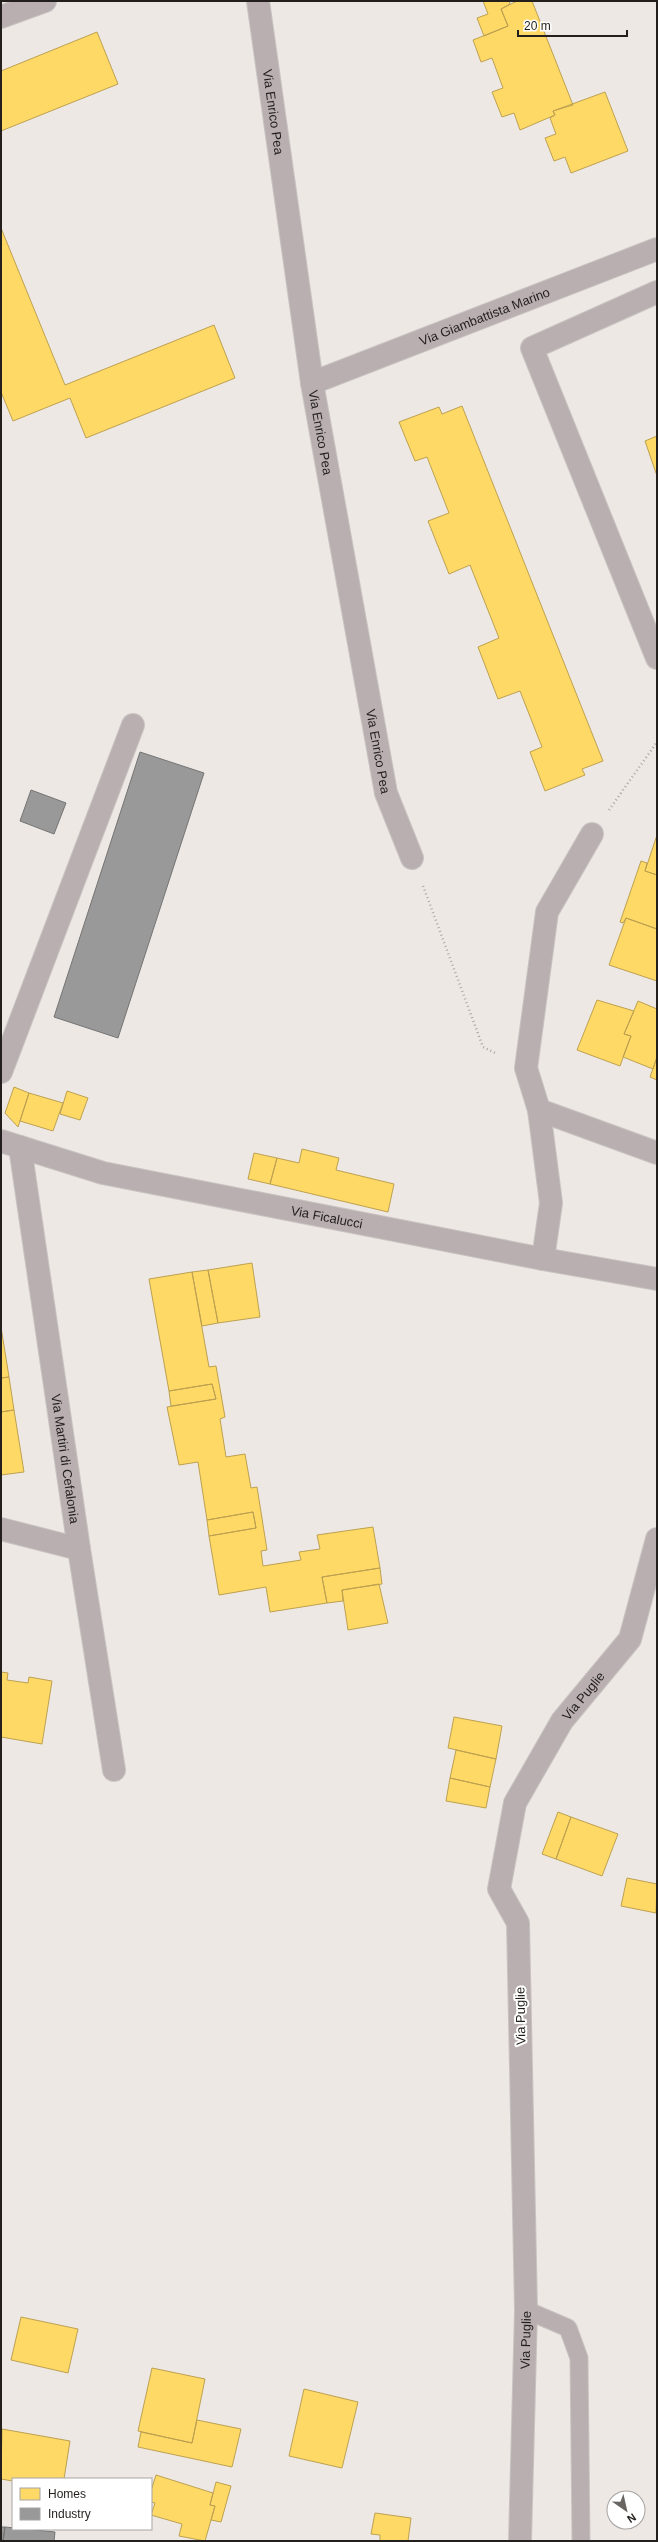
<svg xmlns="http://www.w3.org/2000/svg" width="658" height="2542" viewBox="0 0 658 2542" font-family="Helvetica,sans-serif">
  <rect width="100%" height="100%" fill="#ede8e4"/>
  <path fill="#ffd966" stroke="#bda150" d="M483,1H509L510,4L501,9L508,26L484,36L477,18L488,14Z
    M517,1H532L573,105L553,111L555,115L520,130L514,113L502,117L492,92L503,88L492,58L481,62L473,40L508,26L501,9Z
    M97,32L118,84L1,131V71Z
    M605,92L628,151L571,173L565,157L554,161L545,138L556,134L550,118L555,115L553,111Z
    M1,228L65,385L214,325L235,378L86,438L70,398L13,421L1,392Z
    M462,406L603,761L582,769L585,775L545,791L530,752L542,747L520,691L498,699L478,647L499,638L470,565L449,574L428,521L449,513L427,457L415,461L399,422L439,407L442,414Z
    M657,436V476L645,441Z
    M657,835V875L645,871Z
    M641,861L647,863L645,871L657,875V929L626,918L623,923L620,922Z
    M626,918L657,929V981L609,965Z
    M597,1000L634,1011L624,1034L631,1036L620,1066L577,1050Z
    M638,1001L657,1009V1057L653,1069L623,1057L631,1036L624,1034Z
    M657,1057V1080L650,1077Z
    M14,1087L29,1093L18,1127L5,1113Z
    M67,1091L88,1098L80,1120L60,1114Z
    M29,1093L63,1103L53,1131L20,1121Z
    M302,1149L339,1158L336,1170L394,1184L388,1212L270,1184L277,1158L299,1163Z
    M254,1153L277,1158L270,1184L248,1179Z
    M252,1263L260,1317L218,1323L208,1270Z
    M208,1270L218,1323L202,1326L192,1272Z
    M192,1272L209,1367L216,1366L225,1417L220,1419L226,1457L245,1454L251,1488L257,1487L267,1550L261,1551L263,1566L301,1560L299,1552L320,1549L317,1535L373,1527L380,1568L322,1577L327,1603L270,1612L266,1587L219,1595L209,1536L256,1528L253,1512L207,1520L198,1462L179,1465L167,1407L216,1399L212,1384L169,1391L149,1279Z
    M1,1327L9,1377L1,1378Z
    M9,1377L14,1410L1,1412V1378Z
    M212,1384L216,1399L171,1406L169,1391Z
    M14,1410L24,1472L1,1475V1412Z
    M253,1512L256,1528L209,1536L207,1520Z
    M380,1568L382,1584L342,1590L343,1601L327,1603L322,1577Z
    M379,1584L388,1623L348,1630L342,1590Z
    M1,1672L8,1673L7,1680L28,1683L29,1677L52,1681L42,1744L1,1737Z
    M454,1717L502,1726L496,1759L448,1748Z
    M456,1750L496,1759L490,1787L450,1778Z
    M450,1778L490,1787L486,1808L446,1801Z
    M558,1812L571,1817L556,1859L542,1854Z
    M571,1817L618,1834L602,1876L556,1859Z
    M627,1878L657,1884L656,1913L621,1906Z
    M21,2317L78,2329L68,2373L11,2360Z
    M152,2368L205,2379L192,2443L138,2431Z
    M304,2389L358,2402L342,2468L289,2456Z
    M197,2420L241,2429L232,2467L138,2447L141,2432L192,2443Z
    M2,2429L70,2441L64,2479H13V2481L1,2479Z
    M156,2475L213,2493L210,2505L215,2506L205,2541L179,2536L182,2524L151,2515L155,2503L151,2502V2491Z
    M216,2482L231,2486L221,2522L211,2520L215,2506L210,2505Z
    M375,2513L411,2518L408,2541H380V2535L371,2534Z"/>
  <path fill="#999" stroke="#757474" d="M140,752L204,773L118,1038L54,1017Z
    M31,790L66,803L54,834L20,821Z
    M1,2527H5L3,2541H1Z
    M5,2527L55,2532L54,2541H3Z"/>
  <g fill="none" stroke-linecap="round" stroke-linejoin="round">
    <defs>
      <path id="lane" d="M526,2310L568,2328L579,2358L581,2541"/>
      <g id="street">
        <path id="s1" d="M258,1L312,383L386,793L412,858"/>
        <path d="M1,17L45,1"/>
        <path d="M657,292L532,348L657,658"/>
        <path id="s2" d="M312,383L657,249"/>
        <path d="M1,1072L133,725"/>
        <path d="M539,1110L657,1153"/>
        <path id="s3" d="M1,1141L103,1173L543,1259L657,1279"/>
        <path id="s4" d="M20,1147L79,1549L114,1770"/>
        <path d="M543,1259L551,1203L539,1110L526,1068L547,912L592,834"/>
        <path d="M1,1529L79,1549"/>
        <path id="s5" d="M520,2541L526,2310L518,1923L499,1889L515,1803L562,1721L630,1639L657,1539"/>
      </g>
    </defs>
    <use href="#lane" stroke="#c8c4c1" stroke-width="19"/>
    <use href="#street" stroke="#c8c4c1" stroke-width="24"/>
    <path stroke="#aca6a5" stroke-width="2.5" stroke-dasharray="1 3" stroke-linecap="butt" d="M609,810L657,742
      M423,886L483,1047L497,1054"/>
    <use href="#lane" stroke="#b9afb1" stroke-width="17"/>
    <use href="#street" stroke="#b9afb1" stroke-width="22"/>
  </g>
  <g text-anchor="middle" stroke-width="4" stroke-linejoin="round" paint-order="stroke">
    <g font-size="13" fill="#221f1c" stroke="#fff">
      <text dy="5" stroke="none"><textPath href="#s1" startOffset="112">Via Enrico Pea</textPath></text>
      <text dy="5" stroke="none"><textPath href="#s2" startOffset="185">Via Giambattista Marino</textPath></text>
      <text dy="5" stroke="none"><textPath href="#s1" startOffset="436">Via Enrico Pea</textPath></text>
      <text dy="5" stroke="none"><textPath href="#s1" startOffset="760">Via Enrico Pea</textPath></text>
      <text dy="5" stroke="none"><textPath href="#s3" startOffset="335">Via Ficalucci</textPath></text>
      <text dy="5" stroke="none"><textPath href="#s4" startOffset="315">Via Martiri di Cefalonia</textPath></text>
      <text dy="5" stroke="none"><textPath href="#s5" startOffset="872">Via Puglie</textPath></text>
      <text transform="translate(520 2016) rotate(-91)" y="5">Via Puglie</text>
      <text dy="5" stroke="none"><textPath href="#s5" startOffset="201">Via Puglie</textPath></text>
    </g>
  </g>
  <rect width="658" height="2542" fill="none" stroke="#221f1c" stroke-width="4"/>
  <rect x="12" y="2478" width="140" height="52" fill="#ffffff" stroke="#a7a5a4"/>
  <rect x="20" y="2488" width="20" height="12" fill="#ffd966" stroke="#a7a5a4"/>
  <text x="48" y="2498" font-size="12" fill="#221f1c">Homes</text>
  <rect x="20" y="2508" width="20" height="12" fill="#999999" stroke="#a7a5a4"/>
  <text x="48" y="2518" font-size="12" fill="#221f1c">Industry</text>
  <g transform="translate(626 2510) rotate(146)"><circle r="19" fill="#ffffff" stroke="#a7a5a4"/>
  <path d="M0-3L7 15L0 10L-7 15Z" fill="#696562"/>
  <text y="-6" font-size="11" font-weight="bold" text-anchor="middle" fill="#221f1c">N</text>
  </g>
  <path d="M518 30v6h109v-6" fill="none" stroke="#221f1c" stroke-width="2"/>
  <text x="524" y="30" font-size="12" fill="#221f1c" stroke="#ffffff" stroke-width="3" paint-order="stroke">20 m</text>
</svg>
